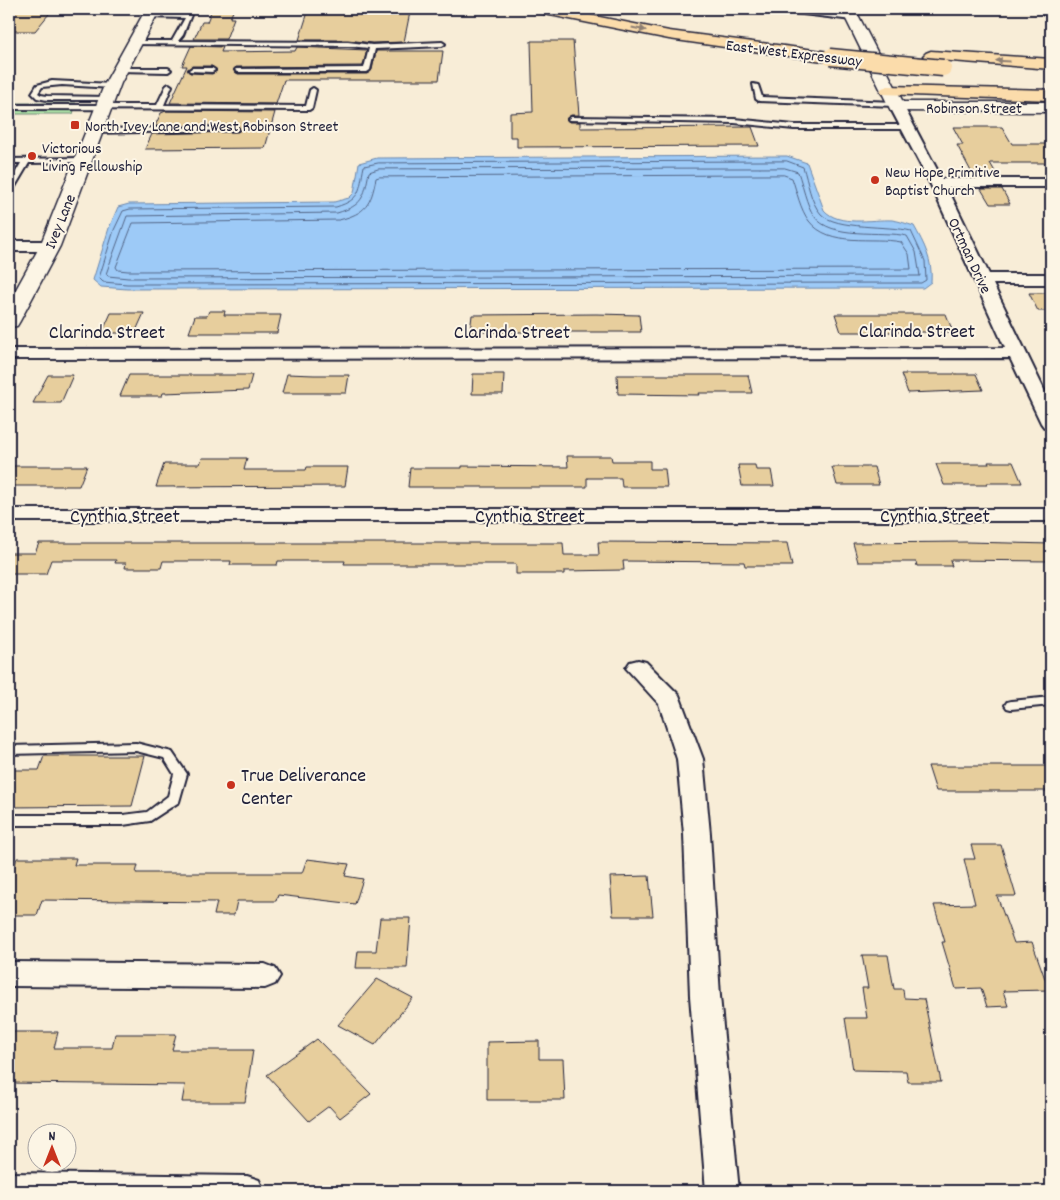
<svg xmlns="http://www.w3.org/2000/svg" width="1060" height="1200" viewBox="0 0 1060 1200" font-family="Dekko,sans-serif">
  <rect width="100%" height="100%" fill="#f8edd7"/>
  <filter id="ink" filterUnits="userSpaceOnUse"><feTurbulence type="fractalNoise" baseFrequency=".02" numOctaves="2"/><feDisplacementMap in="SourceGraphic" scale="10" xChannelSelector="R" yChannelSelector="G"/><feConvolveMatrix kernelMatrix="1 2 1 2 8 2 1 2 1" color-interpolation-filters="sRGB"/></filter>
  <g filter="url(#ink)">
    <path fill="#b0e6a9" stroke="#698472" d="M9,103H76L73,114H9Z"/>
    <path fill="#9dcaf7" stroke="#6c87ac" d="M787,156L807,163L824,210C839,227 871,219 892,220C900,221 907,224 914,226C924,244 933,261 931,282L923,288L127,289L101,287L93,280L109,228L118,207L129,204L334,202L349,198L354,193L359,163L377,158Z"/>
    <g fill="none" stroke-linecap="round" stroke-linejoin="round">
      <path stroke="#536586" stroke-width="1" d="M787,161L803,167C808,181 810,202 821,214C836,230 889,225 911,231L925,261L926,280L921,283L127,284L103,282L99,278L114,230L123,211L130,209L336,207C362,199 359,190 364,166L378,163Z
        M785,168L798,172C803,186 806,204 814,216C831,240 881,230 907,236L916,252L920,276L128,278L108,276L106,274L127,216L337,213C363,205 364,198 369,172L378,169Z
        M784,175L792,178C797,192 800,209 809,221C830,248 872,236 901,242L909,254L911,269L128,271L118,270L116,267L133,223L339,220C366,213 371,205 376,178L379,177Z"/>
    </g>
    <path fill="#e7ce9d" stroke="#22223b" fill-rule="evenodd" d="M20,9H53L35,31H9V11H18Z
      M212,9H234L230,18H234L226,39H194L202,22H207Z
      M308,12H410L404,42L372,43L348,40H299Z
      M531,41H573L579,115H571L566,119L569,122H580V128L752,127L759,146L517,147V137H510V113L533,112Z
      M191,46L223,47L221,52L295,51L297,47L367,50L363,66L236,67L233,70L238,74H367L372,70L376,51H443L439,80H284L276,104L170,103L187,66H182ZM192,66H212L217,71L212,74L190,73L187,70Z
      M166,111L274,112H275L265,148L145,149L152,134L238,132L240,130L236,125L155,126L161,113Z
      M953,127H1002L1012,144H1051V163H990L997,175H994L995,177H974L957,145H963Z
      M981,189H1002L1010,204H990Z
      M1029,293H1051V311H1038Z
      M209,311H225L224,315H281L277,333H189L195,316H207Z
      M111,313H144L135,333H102Z
      M596,314L639,315L641,332H470L472,315Z
      M835,314H946L953,332H841Z
      M287,374L314,375H349L346,393H282Z
      M473,374H504L503,394H472Z
      M901,374H976L983,390L908,393Z
      M48,375H73L61,403H33Z
      M129,375H252L248,390L163,393L162,396H120Z
      M617,375H748L752,393H699L700,395L618,394Z
      M567,456H611L612,461H650V469H665L667,487H622L621,478H587V487H408L410,468H462V466L568,467Z
      M202,458H247L244,470H306L307,467H348L345,486L156,487L164,464H200Z
      M988,462H1013L1022,483H986L987,485H944L936,464H989Z
      M738,465H755L756,470H771L774,486H742Z
      M9,466H87L79,486H9Z
      M832,467H874L879,485H837Z
      M598,542L787,543L792,566H745L744,562L623,561L624,570L564,571V574H516V564H344L345,561H278L277,565H230L231,561H163L161,568H125L126,563H115L116,560H51L46,574H9V553H35L39,543H563L564,555H599Z
      M967,542L1051,544V561L950,560L952,566H917L916,562H858L853,543Z
      M44,756H145L132,806L9,807V770H39Z
      M928,766H1051V791H936Z
      M971,845H1001L1016,896H997L1014,943L1032,942L1049,990L1003,991L1008,1006L987,1007L981,988L956,989L942,942H945L934,905L975,904L964,859H975Z
      M17,858H76L74,865H138L136,873H302L307,859L349,864L345,876L363,879L355,904L278,895L276,901H237L234,915H214L217,902L42,900L37,915H9V883Z
      M649,876L653,916H613L610,877Z
      M380,918H411L407,968H356L358,951H376Z
      M862,955H888L894,989H903L904,998L924,999L941,1082H908L906,1071L853,1070L845,1018H867L862,988H868Z
      M377,979L413,998L375,1045L338,1025Z
      M9,1032H58L54,1048H112L115,1034H176L172,1050H253L245,1102H182L185,1085L9,1083Z
      M317,1039L371,1094L340,1118L329,1106L309,1121L267,1075Z
      M539,1041V1059H563L565,1100H487V1042Z"/>
    <g fill="none" stroke-linecap="round" stroke-linejoin="round">
      <defs>
        <path id="lane" d="M762,9H780L852,16L855,18L852,20Z
          M149,14L191,15L183,35L178,41L348,42L372,45L442,42L445,44L442,46L375,49L370,70L367,72H238L235,70L236,69L364,68L369,48L348,46L132,44L131,43L134,41H172L185,18L147,17V15Z
          M120,68H168L171,70L168,72L118,71L117,70Z
          M192,68H212L215,70L212,72L190,71L189,70Z
          M52,81L112,84L115,86L112,88L62,85L42,87L38,93L41,95L47,96L109,97V99L107,100H47L37,98L32,93L37,85Z
          M169,84L172,86L164,105L306,106L310,90L313,88L316,90L312,108L309,110L9,109V105H157L166,86Z
          M753,84L758,85L762,97L895,102L898,104L895,106L759,101L756,99Z
          M571,117L734,119L794,125H908L911,127L908,129H794L734,123L569,120L568,119Z
          M236,127L238,128V130L94,133L91,131L94,129Z
          M83,158L87,160L86,162L29,163L13,190L9,192V184L21,163H9V159Z
          M1051,697V705L1011,709L1007,708L1005,705L1007,702L1011,701Z
          M136,743L172,752L187,774L179,802L150,821L123,825H9V815H123L147,812L168,796L174,774L164,758L136,751L9,754V746Z"/>
        <path id="street" d="M1039,9H1051V19L1047,18Z
          M897,103L904,107L942,179H1051V187H947L989,274H1051V284H993L1051,404V429L1044,427L1041,423L1010,358L9,359V349L1005,348L931,185L890,107Z
          M9,241H50L56,243L58,246L56,249L50,251H9Z
          M9,509H1051V521H9Z
          M638,660L646,662L679,695L703,759L710,834L720,996L739,1191H706L690,996L684,834L677,759L659,704L626,668L630,662Z
          M9,962L265,964L275,968L280,976L275,984L265,988L9,986Z
          M9,1173L247,1176L259,1180L264,1191H9Z"/>
        <path id="secondary" d="M146,9H160L121,83L60,246L20,321L17,326L9,327V302L40,246L105,83Z
          M841,9H855L903,102H1051V112L891,111Z"/>
        <path id="highway" d="M533,9H560L669,31L830,52L835,54L838,57L835,60L830,62L669,39L540,13L535,12Z
          M931,51L1051,59V69L926,59L923,56L926,53Z
          M888,86L1051,90V100L882,94L880,91L882,88Z"/>
      </defs>
      <use href="#lane" stroke="#22223b" stroke-width="4"/>
      <use href="#street" stroke="#22223b" stroke-width="4"/>
      <use href="#secondary" stroke="#22223b" stroke-width="3"/>
      <use href="#highway" stroke="#22223b" stroke-width="3"/>
      <use href="#lane" fill="#fcf5e5" fill-rule="evenodd"/>
      <use href="#street" fill="#fcf5e5" fill-rule="evenodd"/>
      <use href="#secondary" fill="#fcf5e5" fill-rule="evenodd"/>
      <use href="#highway" fill="#fbdcab" fill-rule="evenodd"/>
      <defs>
        <path id="highway-bridge" d="M830,57L943,68"/>
      </defs>
      <use href="#highway-bridge" stroke="#22223b" stroke-width="19" stroke-linecap="butt"/>
      <use href="#highway-bridge" stroke="#fbdcab" stroke-width="16"/>
    </g>
    <defs><path id="oneway-solid" d="M-6-.8H1V-3.2L6.5 0L1 3.2V.8H-6Z" transform="scale(1.25)"/></defs>
    <g fill="#8e7f73">
      <use href="#oneway-solid" transform="translate(639 29) rotate(11)"/>
      <use href="#oneway-solid" transform="translate(1003 61) rotate(-176)"/>
    </g>
  </g>
  <g fill="#c8321e" stroke="#fcf5e5" stroke-width="2">
    <rect x="70" y="120" width="10" height="10" rx="2.5"/>
    <circle cx="32" cy="156" r="5"/>
    <circle cx="875" cy="180" r="5"/>
    <circle cx="231" cy="785" r="5"/>
  </g>
  <g text-anchor="middle" stroke-width="4" stroke-linejoin="round" paint-order="stroke">
    <g font-size="16" fill="#22223b" stroke="#fcf5e5">
      <text transform="translate(794 52) rotate(7)" y="6">East-West Expressway</text>
      <text x="974" y="113">Robinson Street</text>
      <text transform="translate(59 221) rotate(-68)" y="6">Ivey Lane</text>
      <text transform="translate(971 255) rotate(65)" y="6">Ortman Drive</text>
    </g>
    <g font-size="16" fill="#22223b" stroke="#fcf5e5" text-anchor="start">
      <text x="85" y="131">North Ivey Lane and West Robinson Street</text>
      <text x="42" y="153">Victorious<tspan x="42" dy="18">Living Fellowship</tspan></text>
      <text x="885" y="177">New Hope Primitive<tspan x="885" dy="18">Baptist Church</tspan></text>
    </g>
    <g font-size="20" fill="#22223b" stroke="#fcf5e5">
      <text x="917" y="337">Clarinda Street</text>
      <text x="107" y="338">Clarinda Street</text>
      <text x="512" y="338">Clarinda Street</text>
      <text x="125" y="522">Cynthia Street</text>
      <text x="530" y="522">Cynthia Street</text>
      <text x="935" y="522">Cynthia Street</text>
    </g>
    <g font-size="20" fill="#22223b" stroke="#fcf5e5" text-anchor="start">
      <text x="241" y="781">True Deliverance<tspan x="241" dy="23">Center</tspan></text>
    </g>
  </g>
  <rect width="1060" height="1200" fill="none" stroke="#fcf5e5" stroke-width="30"/>
  <rect x="15" y="15" width="1030" height="1170" fill="none" stroke="#22223b" stroke-width="2" filter="url(#ink)"/>
  <g transform="translate(52 1148)"><circle r="24" fill="#fcf5e5" stroke="#a5a1a1"/>
  <path d="M0-4L9 19L0 12L-9 19Z" fill="#c8321e"/>
  <text y="-8" font-size="14" font-weight="bold" text-anchor="middle" fill="#22223b">N</text>
  </g>
</svg>
